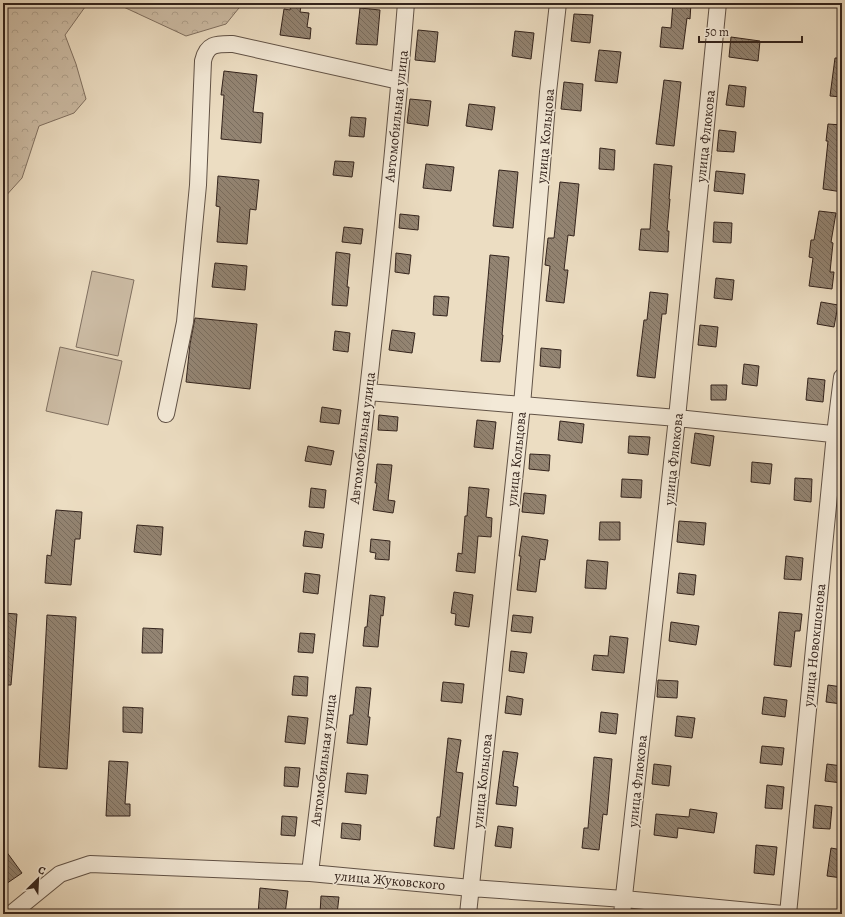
<svg xmlns="http://www.w3.org/2000/svg" width="845" height="917" viewBox="0 0 845 917" font-family="Alegreya,serif">
  <defs>
    <pattern id="forest-crowns" width="20" height="18" patternUnits="userSpaceOnUse"><rect width="20" height="18" fill="#cdbda6"/><path d="M2 6a3 3 0 1 1 6 0M12 15a3 3 0 1 1 6 0" fill="none" stroke="#b0a28e"/></pattern>
    <pattern id="building-back-hatch" width="6" height="6" patternUnits="userSpaceOnUse"><rect width="6" height="6" fill="#938472"/><path d="M-1 5l2 2M0 0l6 6M5-1l2 2" fill="none" stroke="#796c5d"/></pattern>
  </defs>
  <rect width="100%" height="100%" fill="#ecddc2"/>
  <filter id="stains"><feTurbulence type="fractalNoise" baseFrequency=".005" numOctaves="4"/><feColorMatrix values="0 0 0 0 .2 0 0 0 0 .09 0 0 0 0 .02 0 0 0 .5 -.17"/></filter>
  <radialGradient id="worn" r=".72"><stop offset=".6" stop-color="#630" stop-opacity="0"/><stop offset="1" stop-color="#630" stop-opacity=".3"/></radialGradient>
  <path fill="url(#forest-crowns)" stroke="#807061" d="M3,3H112L85,7L65,35L76,64L86,99L74,113L39,126L22,178L3,199Z
    M115,3H243L226,24L186,36Z"/>
  <path fill="#cdbda6" stroke="#807061" d="M92,271L134,280L118,356L76,347Z
    M60,347L122,361L108,425L46,411Z"/>
  <path fill="url(#building-back-hatch)" stroke="#33231c" d="M673,3H691L690,19L687,18L683,49L660,47L662,27L671,28Z
    M291,5L301,6L300,12L309,13L307,27L311,28L310,39L280,35L284,9L290,10Z
    M360,8L380,10L377,45L356,44Z
    M574,14L593,15L590,43L571,41Z
    M418,30L438,32L435,62L415,60Z
    M515,31L534,33L531,59L512,56Z
    M731,37L760,41L758,61L729,57Z
    M599,50L621,52L617,83L595,81Z
    M835,58H842V97L830,96Z
    M224,71L257,75L253,112L263,113L261,143L221,139L224,95H221Z
    M664,80L681,82L674,146L656,144Z
    M564,82L583,84L581,111L561,109Z
    M729,85L746,87L744,107L726,105Z
    M410,99L431,101L428,126L407,123Z
    M469,104L495,107L492,130L466,126Z
    M351,117L366,118L364,137L349,136Z
    M828,124L842,125V192L823,189L828,141H826Z
    M719,130L736,132L734,152L717,151Z
    M600,148L615,150L614,170L599,169Z
    M335,161L354,162L352,177L333,175Z
    M426,164L454,167L451,191L423,188Z
    M654,164L672,166L669,199H670L667,231H669L668,252L639,250L641,229H650Z
    M499,170L518,172L513,228L493,226Z
    M716,171L745,174L743,194L714,191Z
    M218,176L259,180L256,210L250,209L247,244L217,242L220,207L216,206Z
    M560,182L579,184L574,236L568,235L564,270H568L564,303L546,301L550,266L545,265L548,238H554Z
    M819,211L836,213L831,242L833,243L830,272H834L832,289L809,286L813,258L809,257L811,240H814Z
    M400,214L419,216L418,230L399,228Z
    M714,222L732,223L731,243L713,242Z
    M344,227L363,229L361,244L342,242Z
    M336,252L350,254L347,287H349L347,306L332,305Z
    M396,253L411,255L409,274L395,272Z
    M490,255L509,257L502,335H503L500,362L481,361Z
    M215,263L247,266L245,290L212,287Z
    M716,278L734,280L732,300L714,298Z
    M650,292L668,294L666,314H662L655,378L637,376L644,320H647Z
    M434,296L449,297L447,316L433,315Z
    M821,302L838,305L834,327L817,324Z
    M195,318L257,324L250,389L186,382L190,344Z
    M700,325L718,327L716,347L698,345Z
    M392,330L415,333L412,353L389,350Z
    M335,331L350,333L348,352L333,350Z
    M541,348L561,350L560,368L540,366Z
    M744,364L759,366L757,386L742,384Z
    M808,378L825,380L823,402L806,400Z
    M711,385H727L726,400H711Z
    M322,407L341,410L339,424L320,422Z
    M379,415L398,417L397,431L378,430Z
    M477,420L496,422L493,449L474,447Z
    M560,421L584,424L582,443L558,440Z
    M695,433L714,436L710,466L691,463Z
    M629,436L650,437L648,455L628,453Z
    M308,446L334,451L331,465L305,461Z
    M530,454L550,455L549,471L529,469Z
    M752,462L772,464L770,484L751,482Z
    M377,464L392,465L388,500L395,501L393,513L373,510L377,483H375Z
    M795,478L812,479L811,502L794,500Z
    M622,479L642,480L641,498L621,497Z
    M469,487L489,489L486,517L492,518L491,537L478,536L475,573L456,571L458,553L462,554L465,516H467Z
    M311,488L326,490L324,508L309,507Z
    M524,493L546,495L544,514L522,512Z
    M56,510L82,512L80,539H75L71,585L45,583L47,555L51,556Z
    M679,521L706,523L704,545L677,542Z
    M600,522H620V540H599Z
    M137,525L163,527L161,555L134,552Z
    M305,531L324,534L322,548L303,546Z
    M522,536L548,540L545,560L540,559L536,592L517,590L521,556H519Z
    M371,539L390,541L389,560L375,559L376,553L370,552Z
    M786,556L803,558L801,580L784,579Z
    M587,560L608,562L606,589L585,588Z
    M305,573L320,575L318,594L303,592Z
    M679,573L696,575L694,595L677,593Z
    M454,592L473,595L469,627L455,625L456,614L451,613Z
    M370,595L385,597L383,616L381,615L378,647L363,646L365,627H367Z
    M779,612L802,614L800,631H795L791,667L774,665Z
    M3,613L17,614L11,685H3Z
    M47,615L76,617L67,769L39,767Z
    M513,615L533,617L531,633L511,631Z
    M671,622L699,626L696,645L669,641Z
    M143,628L163,629L162,653H142Z
    M300,633L315,634L313,653L298,652Z
    M610,636L628,638L624,673L592,670L594,655L608,656Z
    M511,651L527,653L524,673L509,671Z
    M294,676L308,677L307,696L292,695Z
    M658,680L678,681L677,698L657,697Z
    M443,682L464,684L462,703L441,701Z
    M828,685L842,687V704L826,702Z
    M356,687L371,688L368,717H370L367,745L347,743L350,715H353Z
    M507,696L523,699L521,715L505,713Z
    M764,697L787,700L785,717L762,714Z
    M123,707L143,708L142,733L123,732Z
    M601,712L618,714L616,734L599,732Z
    M288,716L308,718L305,744L285,742Z
    M677,716L695,718L692,738L675,736Z
    M448,738L461,740L456,772L463,773L454,849L434,846L437,817H440Z
    M762,746L784,748L782,765L760,763Z
    M503,751L518,753L513,786L518,787L516,806L496,804Z
    M594,757L612,759L607,815L603,814L599,850L582,848L584,828H588Z
    M109,761L128,762L125,804H130V816H106Z
    M654,764L671,766L669,786L652,784Z
    M827,764L842,766V783L825,781Z
    M285,767L300,768L298,787L284,786Z
    M347,773L368,775L366,794L345,792Z
    M767,785L784,787L782,809L765,808Z
    M815,805L832,807L830,829L813,828Z
    M690,809L717,813L714,833L678,828L677,838L654,835L656,814L689,817Z
    M282,816L297,817L295,836L281,835Z
    M342,823L361,825L360,840L341,838Z
    M498,826L513,828L511,848L495,846Z
    M756,845L777,847L774,875L754,873Z
    M3,847L22,873L3,886Z
    M831,848L842,850V878L827,876Z
    M260,888L288,891L285,914H258Z
    M321,896L339,897L337,914H320Z"/>
  <g fill="none" stroke-linecap="round" stroke-linejoin="round">
    <defs>
      <path id="street" d="M368,392L677,418L842,435
        M166,414L185,322L198,185L203,61C207,43 217,44 233,44L399,81
        M310,873C345,583 383,294 406,3
        M11,914L60,874L90,864L310,873L471,888L624,899L783,914
        M468,914L522,405L548,92L558,3
        M622,914L677,418L718,3
        M788,914L835,434L842,377"/>
    </defs>
    <use href="#street" stroke="#615246" stroke-width="18"/>
    <use href="#street" stroke="#f3e9d7" stroke-width="16"/>
  </g>
  <g text-anchor="middle" stroke-width="3" stroke-linejoin="round" paint-order="stroke">
    <g font-size="14" fill="#33231c" stroke="#f3e9d7">
      <text transform="translate(396 116) rotate(-84)" y="5">Автомобильная улица</text>
      <text transform="translate(545 136) rotate(-85)" y="5">улица Кольцова</text>
      <text transform="translate(705 136) rotate(-84)" y="5">улица Флюкова</text>
      <text transform="translate(362 438) rotate(-83)" y="5">Автомобильная улица</text>
      <text transform="translate(516 459) rotate(-84)" y="5">улица Кольцова</text>
      <text transform="translate(673 459) rotate(-84)" y="5">улица Флюкова</text>
      <text transform="translate(814 645) rotate(-84)" y="5">улица Новокшонова</text>
      <text transform="translate(323 760) rotate(-83)" y="5">Автомобильная улица</text>
      <text transform="translate(482 781) rotate(-84)" y="5">улица Кольцова</text>
      <text transform="translate(637 781) rotate(-84)" y="5">улица Флюкова</text>
      <text transform="translate(390 880) rotate(5)" y="5">улица Жуковского</text>
    </g>
  </g>
  <rect width="845" height="917" fill="none" stroke="#ecddc2" stroke-width="16"/>
  <rect x="4" y="4" width="837" height="909" fill="none" stroke="#33231c" stroke-width="2"/>
  <rect x="8" y="8" width="829" height="901" fill="none" stroke="#33231c"/>
  <g transform="translate(38 879) rotate(24)" stroke="#f3e9d7" stroke-width="3" paint-order="stroke">
  <path d="M0-3L7 15L0 10L-7 15Z" fill="#33231c"/>
  <text y="-6" font-size="11" font-weight="bold" text-anchor="middle" fill="#33231c">С</text>
  </g>
  <path d="M699 36v6h103v-6" fill="none" stroke="#33231c" stroke-width="2"/>
  <text x="705" y="36" font-size="12" fill="#33231c" stroke="#f3e9d7" stroke-width="3" paint-order="stroke">50 m</text>
  <rect width="100%" height="100%" filter="url(#stains)"/>
  <rect width="100%" height="100%" fill="url(#worn)"/>
</svg>
